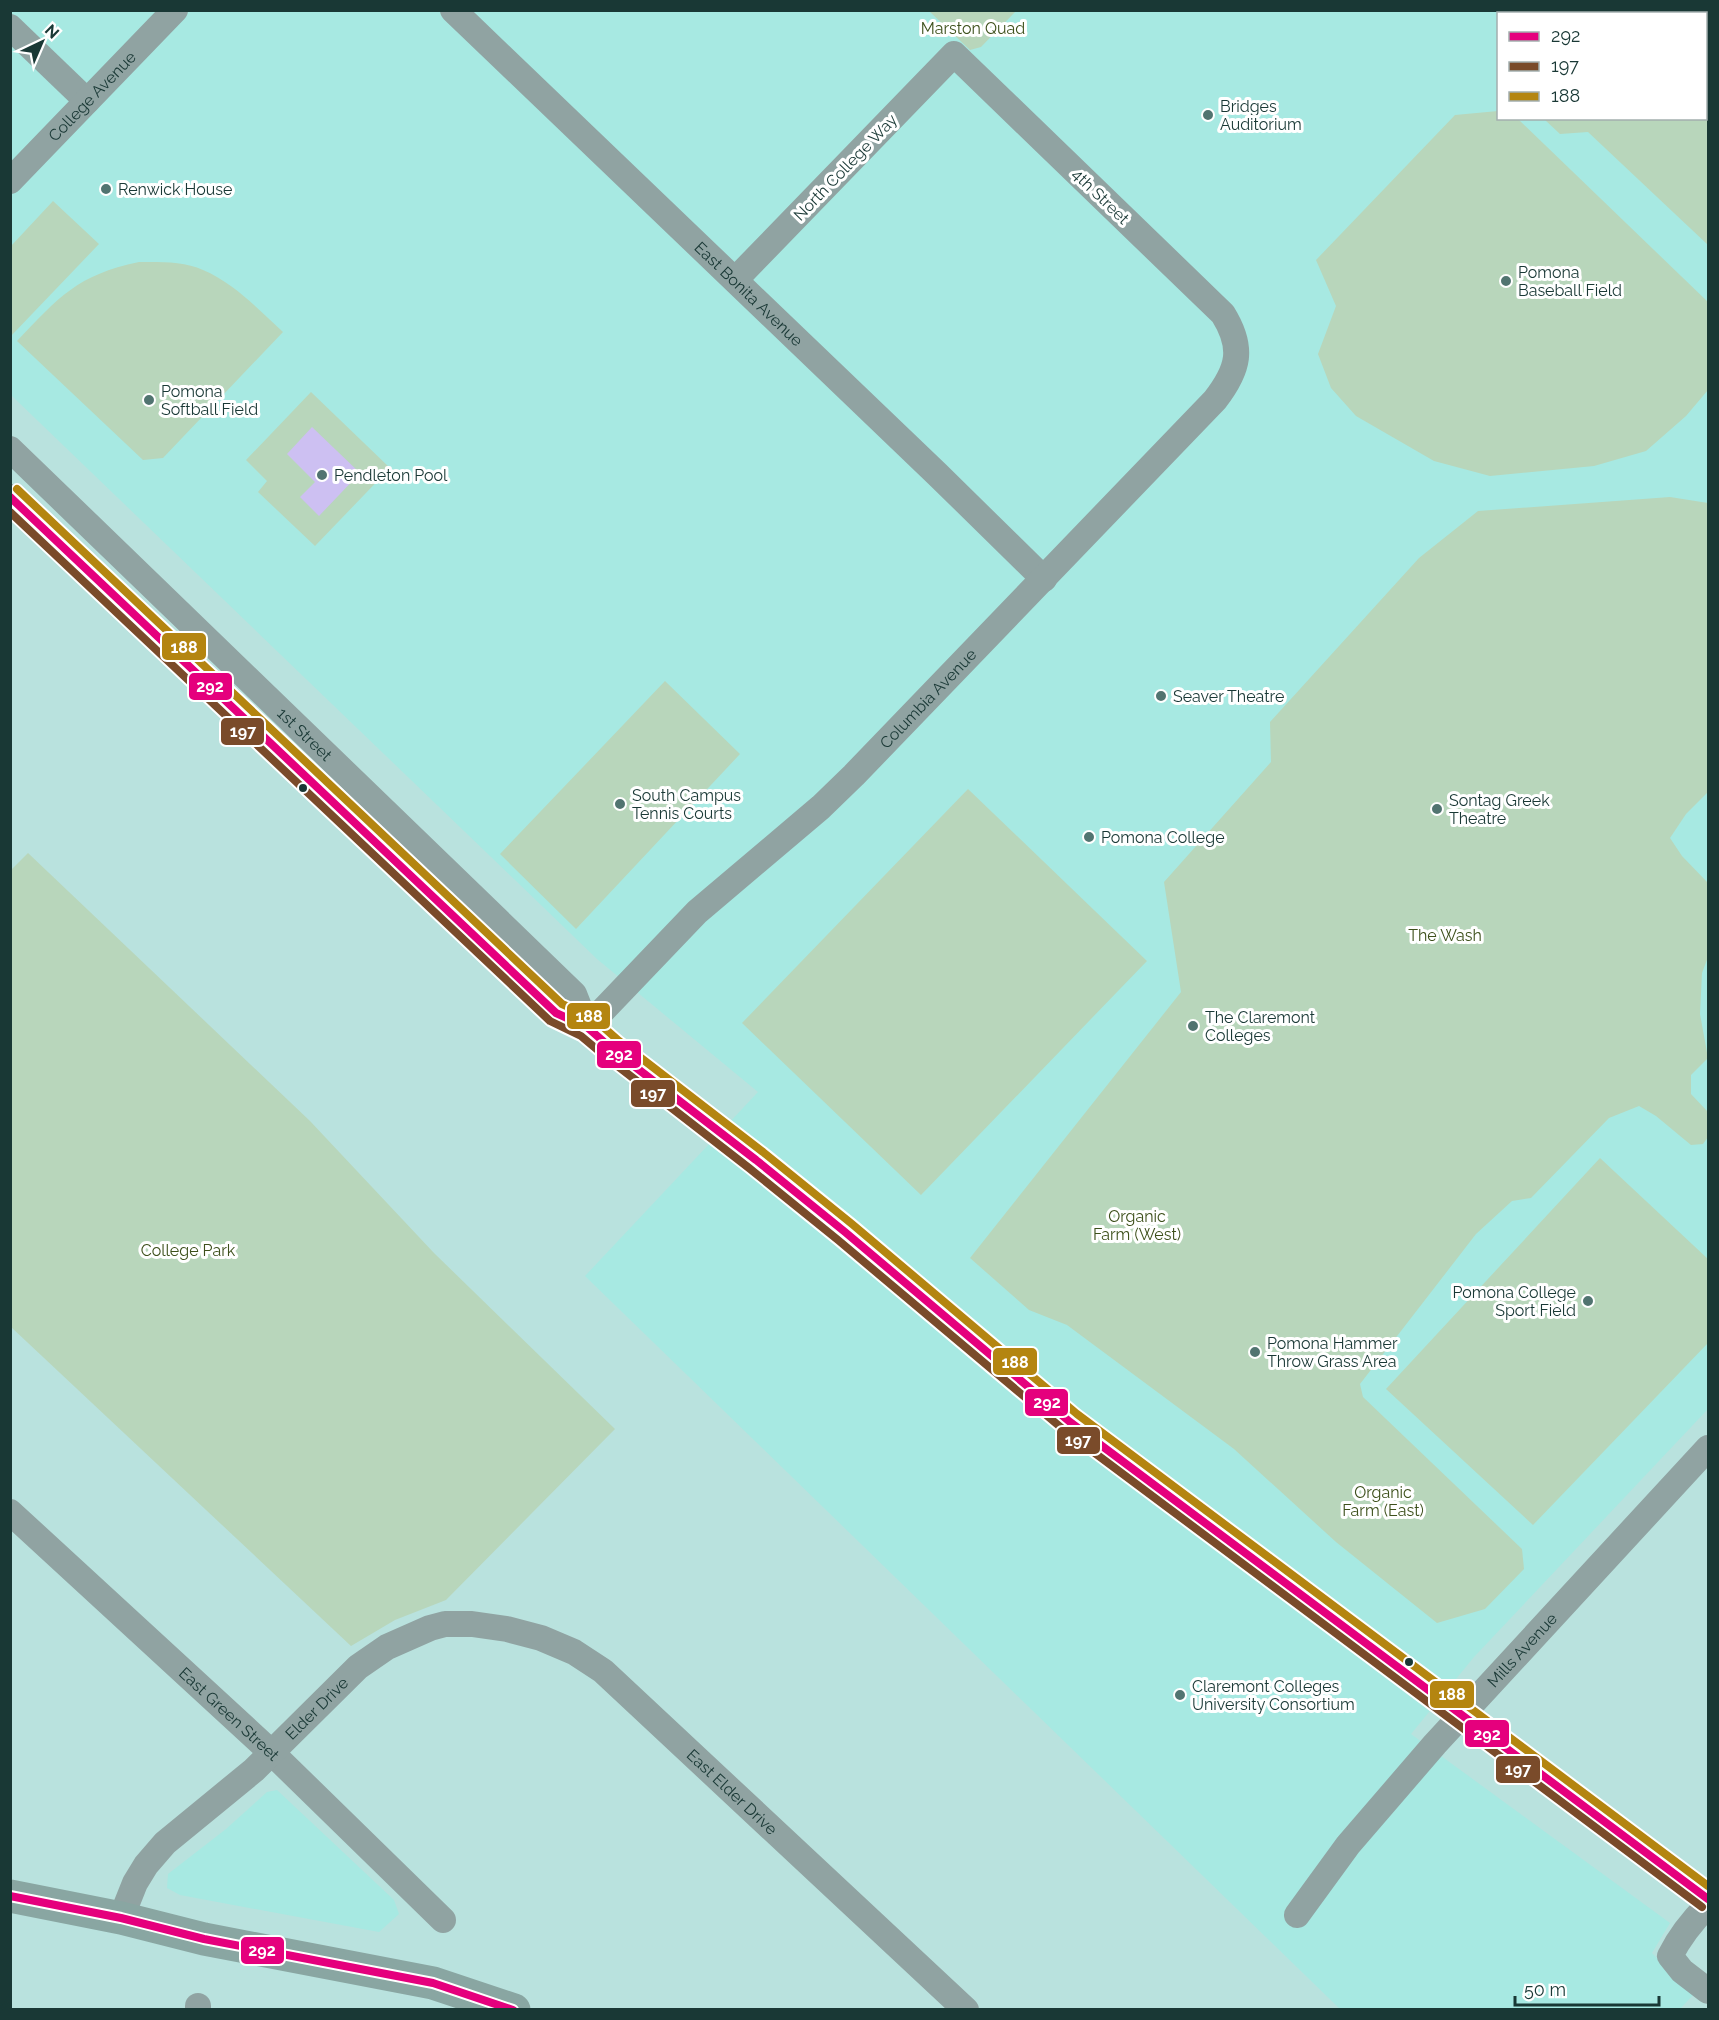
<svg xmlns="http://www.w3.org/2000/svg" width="1719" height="2020" viewBox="0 0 1719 2020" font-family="Raleway,sans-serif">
  <rect width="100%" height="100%" fill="#b9e2de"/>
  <path fill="#a7e9e2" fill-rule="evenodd" d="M10,11H1708V1409L1474,1657L1411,1734L1670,1923L1652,1953L1693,1995L1680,2009H1340L585,1276L758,1092L597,959L11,395ZM1498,14H1706V118H1498Z
    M277,1790L394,1900L399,1914L379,1932L180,1895L167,1888L168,1874L226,1829L267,1792Z"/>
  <path fill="#b8d6bb" d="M929,11H1016L981,47L970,50Z
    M1566,11H1708V245L1588,132L1560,134L1544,119L1706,118V14L1564,13Z
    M1498,111V118L1518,119L1708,302V390L1686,416L1646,451L1594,466L1490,476L1434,461L1356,416L1331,388L1318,354L1336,306L1316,260L1455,115Z
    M53,201L99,244L11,336V246Z
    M139,262C159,262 184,261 203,270C234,283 258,309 283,332L163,458L143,460L17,341C59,297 77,275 139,262Z
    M311,392L390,468L315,546L258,492L267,481L246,460Z
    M1670,497L1708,503V792L1686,814L1670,838L1682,856L1708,883V957L1702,973L1700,1014L1708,1058L1691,1075V1094L1708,1112V1137L1703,1144L1691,1145L1656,1116L1639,1106L1609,1118L1531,1198L1512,1201L1476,1234L1360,1384L1363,1397L1522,1549L1524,1569L1485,1609L1437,1623L1336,1542L1234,1449L1067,1325L1029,1310L970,1258L1181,992L1164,882L1271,762L1270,722L1419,558L1478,511Z
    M665,681L740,754L576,929L500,854Z
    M968,789L1147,961L921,1195L742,1023Z
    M28,853L310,1121L434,1253L615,1429L446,1600L395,1620L351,1646L11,1327L10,871Z
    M1600,1158L1708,1259V1343L1533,1525L1386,1389Z"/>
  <path fill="#cdc0f2" d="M312,427L360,473L319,516L300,497L315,482L287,454Z"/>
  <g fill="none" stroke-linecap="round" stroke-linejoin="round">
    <g stroke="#90a3a2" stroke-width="26">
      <path id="s1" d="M453,10L937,474L1044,579"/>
      <path d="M10,27L87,101"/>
      <path id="s2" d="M10,181L175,10"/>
      <path id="s3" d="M10,449L574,994L587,1027"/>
      <path d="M10,497L556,1013L587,1027L612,1049L756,1160L845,1232L1070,1422L1708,1899"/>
      <path id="s4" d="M587,1027L697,912L821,807L854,775L1215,400C1239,369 1244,348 1223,314L954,54L735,280"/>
      <path id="s5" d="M10,1512L272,1753L443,1920"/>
      <path d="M1708,1905C1692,1921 1680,1936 1670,1956L1682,1971L1708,1991"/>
      <path id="s6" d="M1297,1915L1348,1845L1435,1744L1708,1448"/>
      <path id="s7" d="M121,1918L135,1883L146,1865L165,1843L254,1770L358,1667L387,1647L430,1628L445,1624H472L507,1629L541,1638L574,1652L603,1671L966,2010"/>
      <path d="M198,2006V2010"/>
    </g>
    <path stroke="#89a6a2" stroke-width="33" d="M10,1896L121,1918L204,1939L433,1983L514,2010"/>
    <defs>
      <path id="bus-1" d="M10,497L556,1013L587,1027L612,1049L756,1160L845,1232L1070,1422L1708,1899
        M10,1896L121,1918L204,1939L433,1983L513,2010"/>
      <path id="bus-2" d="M10,512L550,1021L581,1036L606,1057L749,1168L838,1240L1064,1430L1702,1907"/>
      <path id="bus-3" d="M17,489L562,1004L593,1018L619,1041L763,1152L852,1224L1077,1414L1708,1886"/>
    </defs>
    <use href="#bus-1" stroke="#fff" stroke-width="12"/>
    <use href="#bus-2" stroke="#fff" stroke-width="12"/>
    <use href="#bus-3" stroke="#fff" stroke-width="12"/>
    <use href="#bus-1" stroke="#e5007d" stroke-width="8"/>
    <use href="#bus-2" stroke="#7a4b2a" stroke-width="8"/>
    <use href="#bus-3" stroke="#b48510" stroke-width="8"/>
  </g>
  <g fill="#517470" stroke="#fff" stroke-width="2">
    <circle cx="1208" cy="115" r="6"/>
    <circle cx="106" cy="189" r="6"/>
    <circle cx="1506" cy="281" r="6"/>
    <circle cx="149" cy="400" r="6"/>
    <circle cx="322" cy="475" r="6"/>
    <circle cx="1161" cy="696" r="6"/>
    <circle cx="620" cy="804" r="6"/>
    <circle cx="1437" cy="809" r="6"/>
    <circle cx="1089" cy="837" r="6"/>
    <circle cx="1193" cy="1026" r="6"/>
    <circle cx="1588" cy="1301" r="6"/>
    <circle cx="1255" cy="1352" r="6"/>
    <circle cx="1180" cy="1695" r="6"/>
  </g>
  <g fill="#193835" stroke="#fff" stroke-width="2">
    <circle cx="303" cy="788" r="5"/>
    <circle cx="1409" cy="1662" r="5"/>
  </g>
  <g text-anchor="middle" stroke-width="6" stroke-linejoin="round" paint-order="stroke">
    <g font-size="16" fill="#3d501b" stroke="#fff">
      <text x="973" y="34">Marston Quad</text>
      <text x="1445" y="941">The Wash</text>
      <text x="1137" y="1222">Organic<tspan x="1137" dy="18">Farm (West)</tspan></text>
      <text x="188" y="1256">College Park</text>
      <text x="1383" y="1498">Organic<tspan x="1383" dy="18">Farm (East)</tspan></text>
    </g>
    <g font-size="16" fill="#193835" stroke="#fff">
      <text dy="6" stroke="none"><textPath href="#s2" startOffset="118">College Avenue</textPath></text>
      <text transform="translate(845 167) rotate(-46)" y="6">North College Way</text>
      <text transform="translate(1101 196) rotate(44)" y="6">4th Street</text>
      <text dy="6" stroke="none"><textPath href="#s1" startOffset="410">East Bonita Avenue</textPath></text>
      <text dy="6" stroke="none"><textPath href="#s4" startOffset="474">Columbia Avenue</textPath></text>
      <text dy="6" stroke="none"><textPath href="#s3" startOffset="410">1st Street</textPath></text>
      <text dy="6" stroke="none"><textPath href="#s6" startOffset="348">Mills Avenue</textPath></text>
      <text dy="6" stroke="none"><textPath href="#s7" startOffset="291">Elder Drive</textPath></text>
      <text dy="6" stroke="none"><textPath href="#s5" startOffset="298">East Green Street</textPath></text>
      <text dy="6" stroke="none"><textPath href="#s7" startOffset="792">East Elder Drive</textPath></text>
    </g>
    <g font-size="16" fill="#193835" stroke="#fff" text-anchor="start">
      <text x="1220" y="112">Bridges<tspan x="1220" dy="18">Auditorium</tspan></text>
      <text x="118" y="195">Renwick House</text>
      <text x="1518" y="278">Pomona<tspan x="1518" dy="18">Baseball Field</tspan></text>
      <text x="161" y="397">Pomona<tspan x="161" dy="18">Softball Field</tspan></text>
      <text x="334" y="481">Pendleton Pool</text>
      <text x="1173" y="702">Seaver Theatre</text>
      <text x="632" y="801">South Campus<tspan x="632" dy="18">Tennis Courts</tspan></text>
      <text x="1449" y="806">Sontag Greek<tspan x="1449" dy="18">Theatre</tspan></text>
      <text x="1101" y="843">Pomona College</text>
      <text x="1205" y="1023">The Claremont<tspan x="1205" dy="18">Colleges</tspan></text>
      <text x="1576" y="1298" text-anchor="end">Pomona College<tspan x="1576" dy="18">Sport Field</tspan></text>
      <text x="1267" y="1349">Pomona Hammer<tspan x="1267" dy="18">Throw Grass Area</tspan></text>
      <text x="1192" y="1692">Claremont Colleges<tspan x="1192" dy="18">University Consortium</tspan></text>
    </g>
  </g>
  <g stroke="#fff" stroke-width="2">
    <rect x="161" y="632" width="46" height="29" rx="6" fill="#b48510"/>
    <rect x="188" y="672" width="45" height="29" rx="6" fill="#e5007d"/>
    <rect x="220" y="717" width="45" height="29" rx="6" fill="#7a4b2a"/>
    <rect x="566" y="1002" width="45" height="28" rx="6" fill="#b48510"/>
    <rect x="596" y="1040" width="46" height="29" rx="6" fill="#e5007d"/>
    <rect x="630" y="1079" width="46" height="29" rx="6" fill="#7a4b2a"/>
    <rect x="992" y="1347" width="46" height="29" rx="6" fill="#b48510"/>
    <rect x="1024" y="1388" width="45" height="29" rx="6" fill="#e5007d"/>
    <rect x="1056" y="1426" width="45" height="29" rx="6" fill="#7a4b2a"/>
    <rect x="1429" y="1680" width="46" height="29" rx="6" fill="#b48510"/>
    <rect x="1464" y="1719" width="46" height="29" rx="6" fill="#e5007d"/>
    <rect x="1495" y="1755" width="46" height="29" rx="6" fill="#7a4b2a"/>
    <rect x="240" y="1936" width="45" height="29" rx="6" fill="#e5007d"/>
  </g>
  <g font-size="16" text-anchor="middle" font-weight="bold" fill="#fff">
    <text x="184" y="653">188</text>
    <text x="210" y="692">292</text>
    <text x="243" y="737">197</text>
    <text x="589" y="1022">188</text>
    <text x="619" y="1060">292</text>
    <text x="653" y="1099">197</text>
    <text x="1015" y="1368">188</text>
    <text x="1047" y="1408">292</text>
    <text x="1078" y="1446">197</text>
    <text x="1452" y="1700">188</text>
    <text x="1487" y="1740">292</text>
    <text x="1518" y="1775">197</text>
    <text x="262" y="1956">292</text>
  </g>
  <rect width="1719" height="2020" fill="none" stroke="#193835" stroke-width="24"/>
  <rect x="1497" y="12" width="210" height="108" fill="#ffffff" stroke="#a3afae" stroke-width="1.5"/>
  <rect x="1509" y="32" width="30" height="9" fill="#e5007d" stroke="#a3afae" stroke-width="1.5"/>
  <text x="1551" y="42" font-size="18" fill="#193835">292</text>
  <rect x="1509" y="62" width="30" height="9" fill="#7a4b2a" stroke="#a3afae" stroke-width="1.5"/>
  <text x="1551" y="72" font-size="18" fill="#193835">197</text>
  <rect x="1509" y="92" width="30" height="9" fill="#b48510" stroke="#a3afae" stroke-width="1.5"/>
  <text x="1551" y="102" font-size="18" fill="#193835">188</text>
  <g transform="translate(42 42) rotate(44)" stroke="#ffffff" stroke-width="4.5" paint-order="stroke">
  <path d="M0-4.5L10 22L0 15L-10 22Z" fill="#193835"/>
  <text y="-9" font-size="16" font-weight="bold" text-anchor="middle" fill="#193835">N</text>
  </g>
  <path d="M1515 1996v9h144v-9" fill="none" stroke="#193835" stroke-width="3"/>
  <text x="1524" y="1996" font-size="18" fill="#193835" stroke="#ffffff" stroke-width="4.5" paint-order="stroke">50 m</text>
</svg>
